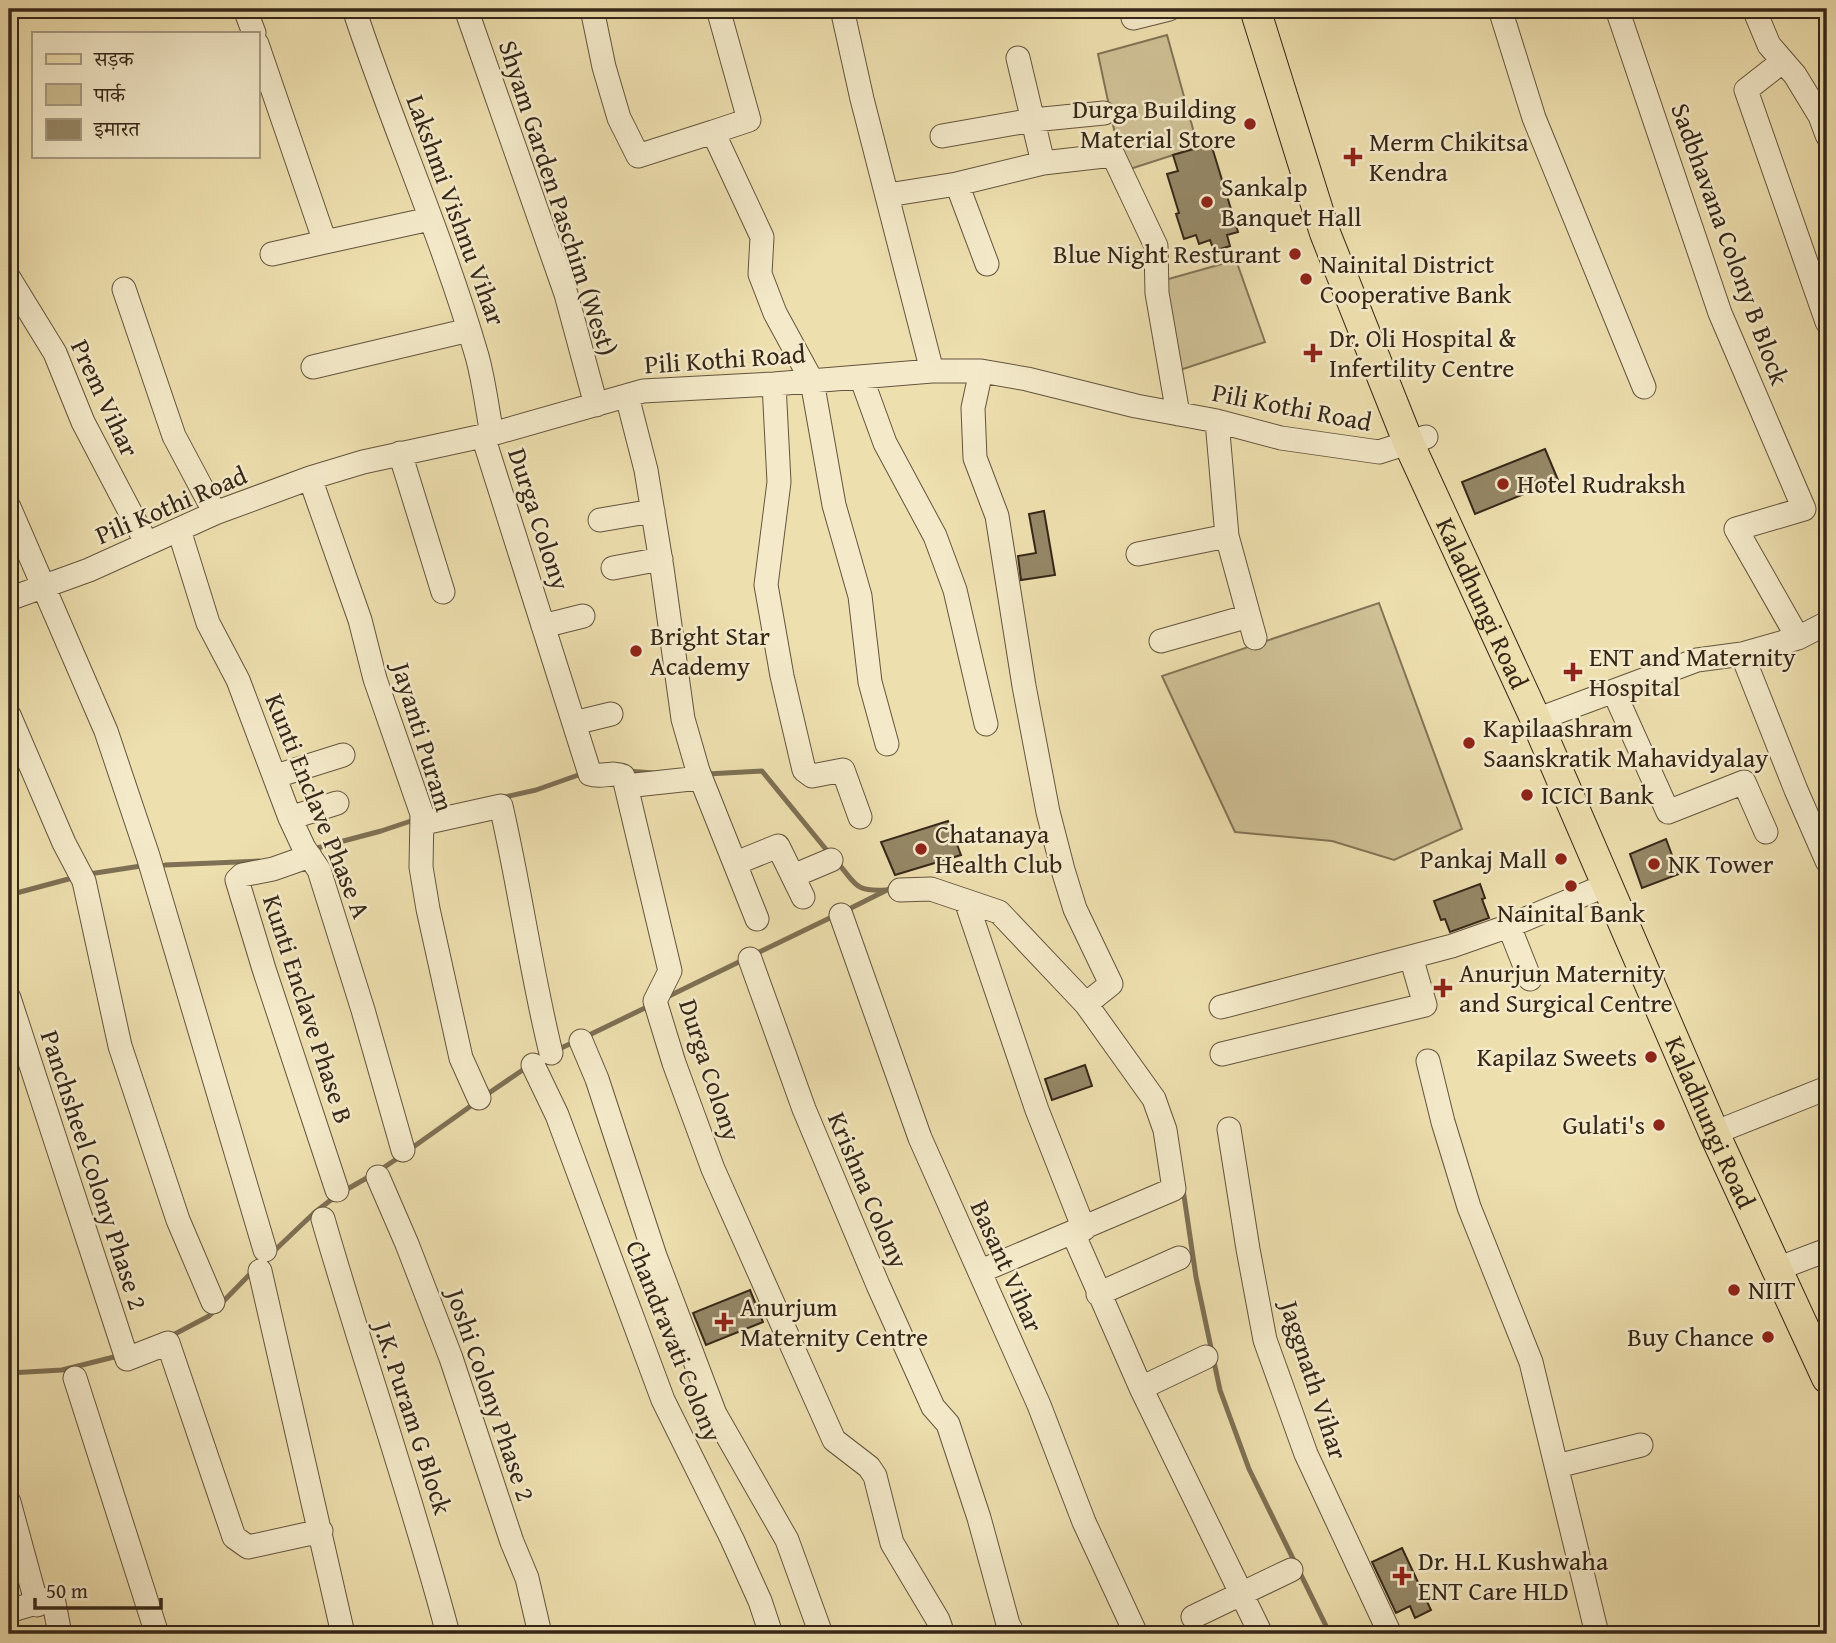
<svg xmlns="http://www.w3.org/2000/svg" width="1836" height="1643" viewBox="0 0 1836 1643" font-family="'Gentium Book Plus','Noto Serif Devanagari',serif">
  <rect width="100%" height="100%" fill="#eedfae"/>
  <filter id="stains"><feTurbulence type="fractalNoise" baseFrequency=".00286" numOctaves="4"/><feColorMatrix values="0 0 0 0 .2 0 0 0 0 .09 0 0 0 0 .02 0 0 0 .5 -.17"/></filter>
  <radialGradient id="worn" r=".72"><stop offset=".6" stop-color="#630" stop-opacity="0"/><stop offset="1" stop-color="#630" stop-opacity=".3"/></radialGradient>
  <path fill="#cfc095" stroke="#827457" stroke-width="2" d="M1167,35L1198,147L1130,169L1116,139L1098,54Z
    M1236,260L1265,342L1180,370L1165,280Z
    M1379,603L1462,829L1394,860L1332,841L1235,832L1162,676Z"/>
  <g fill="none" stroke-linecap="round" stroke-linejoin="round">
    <path stroke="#7e7054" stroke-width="5" d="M628,771L653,773
      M707,774L762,771L829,853
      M500,798L536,790L584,773
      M317,848L381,831L417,819
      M836,861C856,883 853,892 886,890
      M165,865L259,861
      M89,874L141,866
      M9,895L76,877
      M845,911L889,889
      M753,955L836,915
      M665,998L745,959
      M585,1037L649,1006
      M557,1050L576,1041
      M486,1095L527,1067
      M409,1150L475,1103
      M380,1170L401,1156
      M1183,1189L1196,1277L1220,1390L1249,1469L1330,1634
      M344,1191L372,1175
      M273,1252L314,1213L336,1196
      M171,1336L209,1316L253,1271
      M9,1373L62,1370L118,1356"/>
  </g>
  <path fill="#958766" stroke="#352719" stroke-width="2" d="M1211,144L1238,232L1227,235L1230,246L1214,251L1210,240L1199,244L1196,235L1184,239L1176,214L1179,213L1167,174L1178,171L1173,155Z
    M1545,449L1558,480L1475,514L1462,482Z
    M1044,511L1055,575L1021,580L1018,556L1036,553L1029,514Z
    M948,821L961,855L895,875L881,842Z
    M1666,839L1679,874L1642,888L1630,854Z
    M1480,884L1485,898L1482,899L1489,918L1450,932L1445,919L1441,920L1434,901Z
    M1085,1065L1092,1086L1052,1100L1045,1079Z
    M750,1290L763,1322L706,1345L693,1313Z
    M1402,1548L1431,1610L1415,1618L1410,1606L1396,1613L1372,1562Z"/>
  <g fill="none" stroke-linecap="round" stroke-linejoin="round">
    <defs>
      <path id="minor" d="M245,9L254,33
        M354,9C392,125 443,238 477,356C484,381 487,408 492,434
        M466,9L566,294L596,405
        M592,9L604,67L619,118L638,156L713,132L762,237L760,274L775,313L812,381L834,505L860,596L870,682L887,744
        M842,9L862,99L932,371
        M1500,9L1534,118L1644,387
        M1617,9L1720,313L1804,509L1736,529L1798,638
        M1754,9L1769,45L1795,75L1820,116L1827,135
        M1133,18L1169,9
        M257,44L325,242L430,219
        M1018,58L1043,163
        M1783,61L1746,90L1827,322
        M713,132L749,120L718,9
        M942,136L1033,120L1104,113
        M957,184L987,264
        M888,195L957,184L1043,163L1113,155L1156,246L1157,293L1178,414
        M272,254L325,242
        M9,278L55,353L83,422L147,544
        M124,289L174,436L215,513
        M313,367L469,330
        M981,371L973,408L975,458L997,516L1024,686L1048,812L1063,870L1075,909L1111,984L1086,1004
        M861,377L885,443L935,536L955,590L986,724
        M774,384L779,482L766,585L782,676L804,770L812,776L843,770L860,817
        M627,396L646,470L662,568L683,719L698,771L757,919
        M1217,421L1227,536L1255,638
        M483,436L590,774C601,778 613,771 623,776L626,786L670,971L655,1001L674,1063L713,1169L834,1440L869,1467L875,1476L892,1543L938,1620L943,1634
        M400,453L443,592
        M310,478L360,620L375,679L422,814L421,867L428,909L461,1058L479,1098
        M9,507L106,731L148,856L265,1250
        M600,520L653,511
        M179,530L208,623L238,680L290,818L304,848L319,870L363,1010L403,1150
        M1138,554L1227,536
        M613,568L661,559
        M9,599L89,570L215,513L310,478L363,462L492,434L643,391L774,384L932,371H981L1027,379L1136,406L1217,421L1281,438L1379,452L1426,437
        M543,626L583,616
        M1161,641L1249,616
        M1742,654L1796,790L1827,861
        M1614,692L1668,812L1744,782L1766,832
        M9,715L64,843L84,881L120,1046L178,1220L213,1302
        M1536,720L1697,660L1742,654L1798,638L1827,623
        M574,723L611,714
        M276,776L343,755
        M626,786L700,778
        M290,818L337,803
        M424,823L501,806C520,888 531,972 551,1053
        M310,856L273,869L242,875L237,880L264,969L337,1190
        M736,863L778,846L803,897
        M793,876L831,860
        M900,890L931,889L999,912L1086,1004L1154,1099L1165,1130L1174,1189L981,1271
        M966,901L1037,1110L1084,1229
        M841,915L920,1138L1039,1405L1084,1522L1136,1634
        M1509,926L1530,979
        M750,959L804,1109L878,1285L933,1407L948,1424L979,1518L1008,1624L1013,1634
        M9,998L127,1359L168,1343L234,1537L248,1547L321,1531
        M1221,1007L1452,946L1509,926L1609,884
        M581,1041L597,1079L655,1256L715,1414L787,1540L821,1634
        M1222,1054L1425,1005L1411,957
        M1428,1061L1443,1122L1469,1207L1531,1362L1597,1634
        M533,1065L557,1115L663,1400L732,1539L760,1601L771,1634
        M1229,1129L1248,1249L1265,1340L1306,1454L1390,1634
        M1714,1133L1827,1088
        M378,1177L407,1244L451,1358L512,1542L527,1578L540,1634
        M323,1219C363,1358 411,1494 448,1634
        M1073,1233L1141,1388L1261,1634
        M1777,1269L1827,1250
        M260,1271L343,1634
        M1098,1294L1179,1258
        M75,1378L157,1634
        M1141,1388L1206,1357
        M1557,1466L1641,1445
        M9,1502L37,1605
        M9,1611L53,1598L60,1634
        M1193,1617L1291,1570"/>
      <g id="major">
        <path id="s1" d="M1255,9L1325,233L1409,444L1536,720L1714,1133L1827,1378"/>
      </g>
    </defs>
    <use href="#minor" stroke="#63553e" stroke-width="25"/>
    <use href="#major" stroke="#352719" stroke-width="32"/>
    <use href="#minor" stroke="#f4eaca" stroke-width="23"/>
    <use href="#major" stroke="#eedfae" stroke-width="30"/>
  </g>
  <g fill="#8f2418" stroke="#f4eaca" stroke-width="2.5">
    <circle cx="1250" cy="124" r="7"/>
    <path d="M1349.5 146.5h7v7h7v7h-7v7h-7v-7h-7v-7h7z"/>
    <circle cx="1207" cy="202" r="7"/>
    <circle cx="1295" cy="254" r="7"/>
    <circle cx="1306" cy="279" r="7"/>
    <path d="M1309.5 342.5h7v7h7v7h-7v7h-7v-7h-7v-7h7z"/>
    <circle cx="1503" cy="484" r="7"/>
    <circle cx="636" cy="651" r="7"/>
    <path d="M1569.5 661.5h7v7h7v7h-7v7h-7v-7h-7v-7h7z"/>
    <circle cx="1469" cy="743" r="7"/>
    <circle cx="1527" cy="795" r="7"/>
    <circle cx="921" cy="849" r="7"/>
    <circle cx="1561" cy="859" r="7"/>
    <circle cx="1654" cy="864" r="7"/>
    <circle cx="1571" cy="886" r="7"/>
    <path d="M1439.5 977.5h7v7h7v7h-7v7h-7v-7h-7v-7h7z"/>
    <circle cx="1651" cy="1057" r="7"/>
    <circle cx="1659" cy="1125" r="7"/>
    <circle cx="1734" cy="1290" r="7"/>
    <path d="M720.5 1311.5h7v7h7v7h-7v7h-7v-7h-7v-7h7z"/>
    <circle cx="1768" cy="1337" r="7"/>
    <path d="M1398.5 1565.5h7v7h7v7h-7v7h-7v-7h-7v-7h7z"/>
  </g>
  <g text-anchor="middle" stroke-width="5" stroke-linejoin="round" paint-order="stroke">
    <g font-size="26" fill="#352719" stroke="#f4eaca" text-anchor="start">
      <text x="1236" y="118" text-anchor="end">Durga Building<tspan x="1236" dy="30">Material Store</tspan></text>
      <text x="1369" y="151">Merm Chikitsa<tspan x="1369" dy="30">Kendra</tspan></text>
      <text x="1221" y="196">Sankalp<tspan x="1221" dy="30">Banquet Hall</tspan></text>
      <text x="1281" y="263" text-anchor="end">Blue Night Resturant</text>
      <text x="1320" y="273">Nainital District<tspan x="1320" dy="30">Cooperative Bank</tspan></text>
      <text x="1329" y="347">Dr. Oli Hospital &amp;<tspan x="1329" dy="30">Infertility Centre</tspan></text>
      <text x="1517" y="493">Hotel Rudraksh</text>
      <text x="650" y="645">Bright Star<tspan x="650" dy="30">Academy</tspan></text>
      <text x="1589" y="666">ENT and Maternity<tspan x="1589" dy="30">Hospital</tspan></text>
      <text x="1483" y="737">Kapilaashram<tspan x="1483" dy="30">Saanskratik Mahavidyalay</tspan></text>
      <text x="1541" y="804">ICICI Bank</text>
      <text x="935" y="843">Chatanaya<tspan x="935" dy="30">Health Club</tspan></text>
      <text x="1547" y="868" text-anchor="end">Pankaj Mall</text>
      <text x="1668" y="873">NK Tower</text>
      <text x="1571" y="922" text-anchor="middle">Nainital Bank</text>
      <text x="1459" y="982">Anurjun Maternity<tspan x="1459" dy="30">and Surgical Centre</tspan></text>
      <text x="1637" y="1066" text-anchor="end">Kapilaz Sweets</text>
      <text x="1645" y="1134" text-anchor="end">Gulati's</text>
      <text x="1748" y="1299">NIIT</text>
      <text x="740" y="1316">Anurjum<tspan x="740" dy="30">Maternity Centre</tspan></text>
      <text x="1754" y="1346" text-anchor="end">Buy Chance</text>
      <text x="1418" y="1570">Dr. H.L Kushwaha<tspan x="1418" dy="30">ENT Care HLD</tspan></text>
    </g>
    <g font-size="26" fill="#352719" stroke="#f4eaca">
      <text transform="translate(558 198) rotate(72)" y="9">Shyam Garden Paschim (West)</text>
      <text transform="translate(456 210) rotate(70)" y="9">Lakshmi Vishnu Vihar</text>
      <text transform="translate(1730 244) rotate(70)" y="9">Sadbhavana Colony B Block</text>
      <text transform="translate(725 359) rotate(-4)" y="9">Pili Kothi Road</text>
      <text transform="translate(105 398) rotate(65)" y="9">Prem Vihar</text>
      <text transform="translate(1292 407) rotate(11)" y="9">Pili Kothi Road</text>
      <text transform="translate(171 505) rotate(-23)" y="9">Pili Kothi Road</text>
      <text transform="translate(539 519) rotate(72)" y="9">Durga Colony</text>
      <text dy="9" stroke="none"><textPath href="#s1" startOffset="637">Kaladhungi Road</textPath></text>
      <text transform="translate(423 737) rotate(73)" y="9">Jayanti Puram</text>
      <text transform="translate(318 806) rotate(68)" y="9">Kunti Enclave Phase A</text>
      <text transform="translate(308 1009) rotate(72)" y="9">Kunti Enclave Phase B</text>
      <text transform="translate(710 1070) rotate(72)" y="9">Durga Colony</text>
      <text dy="9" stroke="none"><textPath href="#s1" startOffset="1204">Kaladhungi Road</textPath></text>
      <text transform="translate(94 1170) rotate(72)" y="9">Panchsheel Colony Phase 2</text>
      <text transform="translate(868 1190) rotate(67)" y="9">Krishna Colony</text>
      <text transform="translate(1007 1266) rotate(66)" y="9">Basant Vihar</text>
      <text transform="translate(674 1341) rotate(68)" y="9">Chandravati Colony</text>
      <text transform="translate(1314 1380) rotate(72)" y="9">Jaggnath Vihar</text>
      <text transform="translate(491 1395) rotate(71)" y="9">Joshi Colony Phase 2</text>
      <text transform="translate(413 1418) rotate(72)" y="9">J.K. Puram G Block</text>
    </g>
  </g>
  <rect width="1836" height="1643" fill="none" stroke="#eedfae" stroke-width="35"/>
  <rect x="10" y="10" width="1815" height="1622" fill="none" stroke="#352719" stroke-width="3.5"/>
  <rect x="18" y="18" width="1801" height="1608" fill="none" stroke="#352719" stroke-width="2"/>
  <rect x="32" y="32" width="228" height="126" fill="#f4eaca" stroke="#a89c83" stroke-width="2"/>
  <rect x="46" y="54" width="35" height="10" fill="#eedfae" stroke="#a89c83" stroke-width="2"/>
  <text x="94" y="66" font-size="21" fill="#352719">सड़क</text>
  <rect x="46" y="84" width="35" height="21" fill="#cfc095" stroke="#a89c83" stroke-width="2"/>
  <text x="94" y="102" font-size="21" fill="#352719">पार्क</text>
  <rect x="46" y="119" width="35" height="21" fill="#958766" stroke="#a89c83" stroke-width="2"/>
  <text x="94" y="136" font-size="21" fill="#352719">इमारत</text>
  <path d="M35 1598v10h126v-10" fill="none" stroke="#352719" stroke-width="3.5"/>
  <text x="46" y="1598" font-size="21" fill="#352719" stroke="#f4eaca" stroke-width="5" paint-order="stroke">50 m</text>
  <rect width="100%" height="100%" filter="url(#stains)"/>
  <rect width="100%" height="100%" fill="url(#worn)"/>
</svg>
